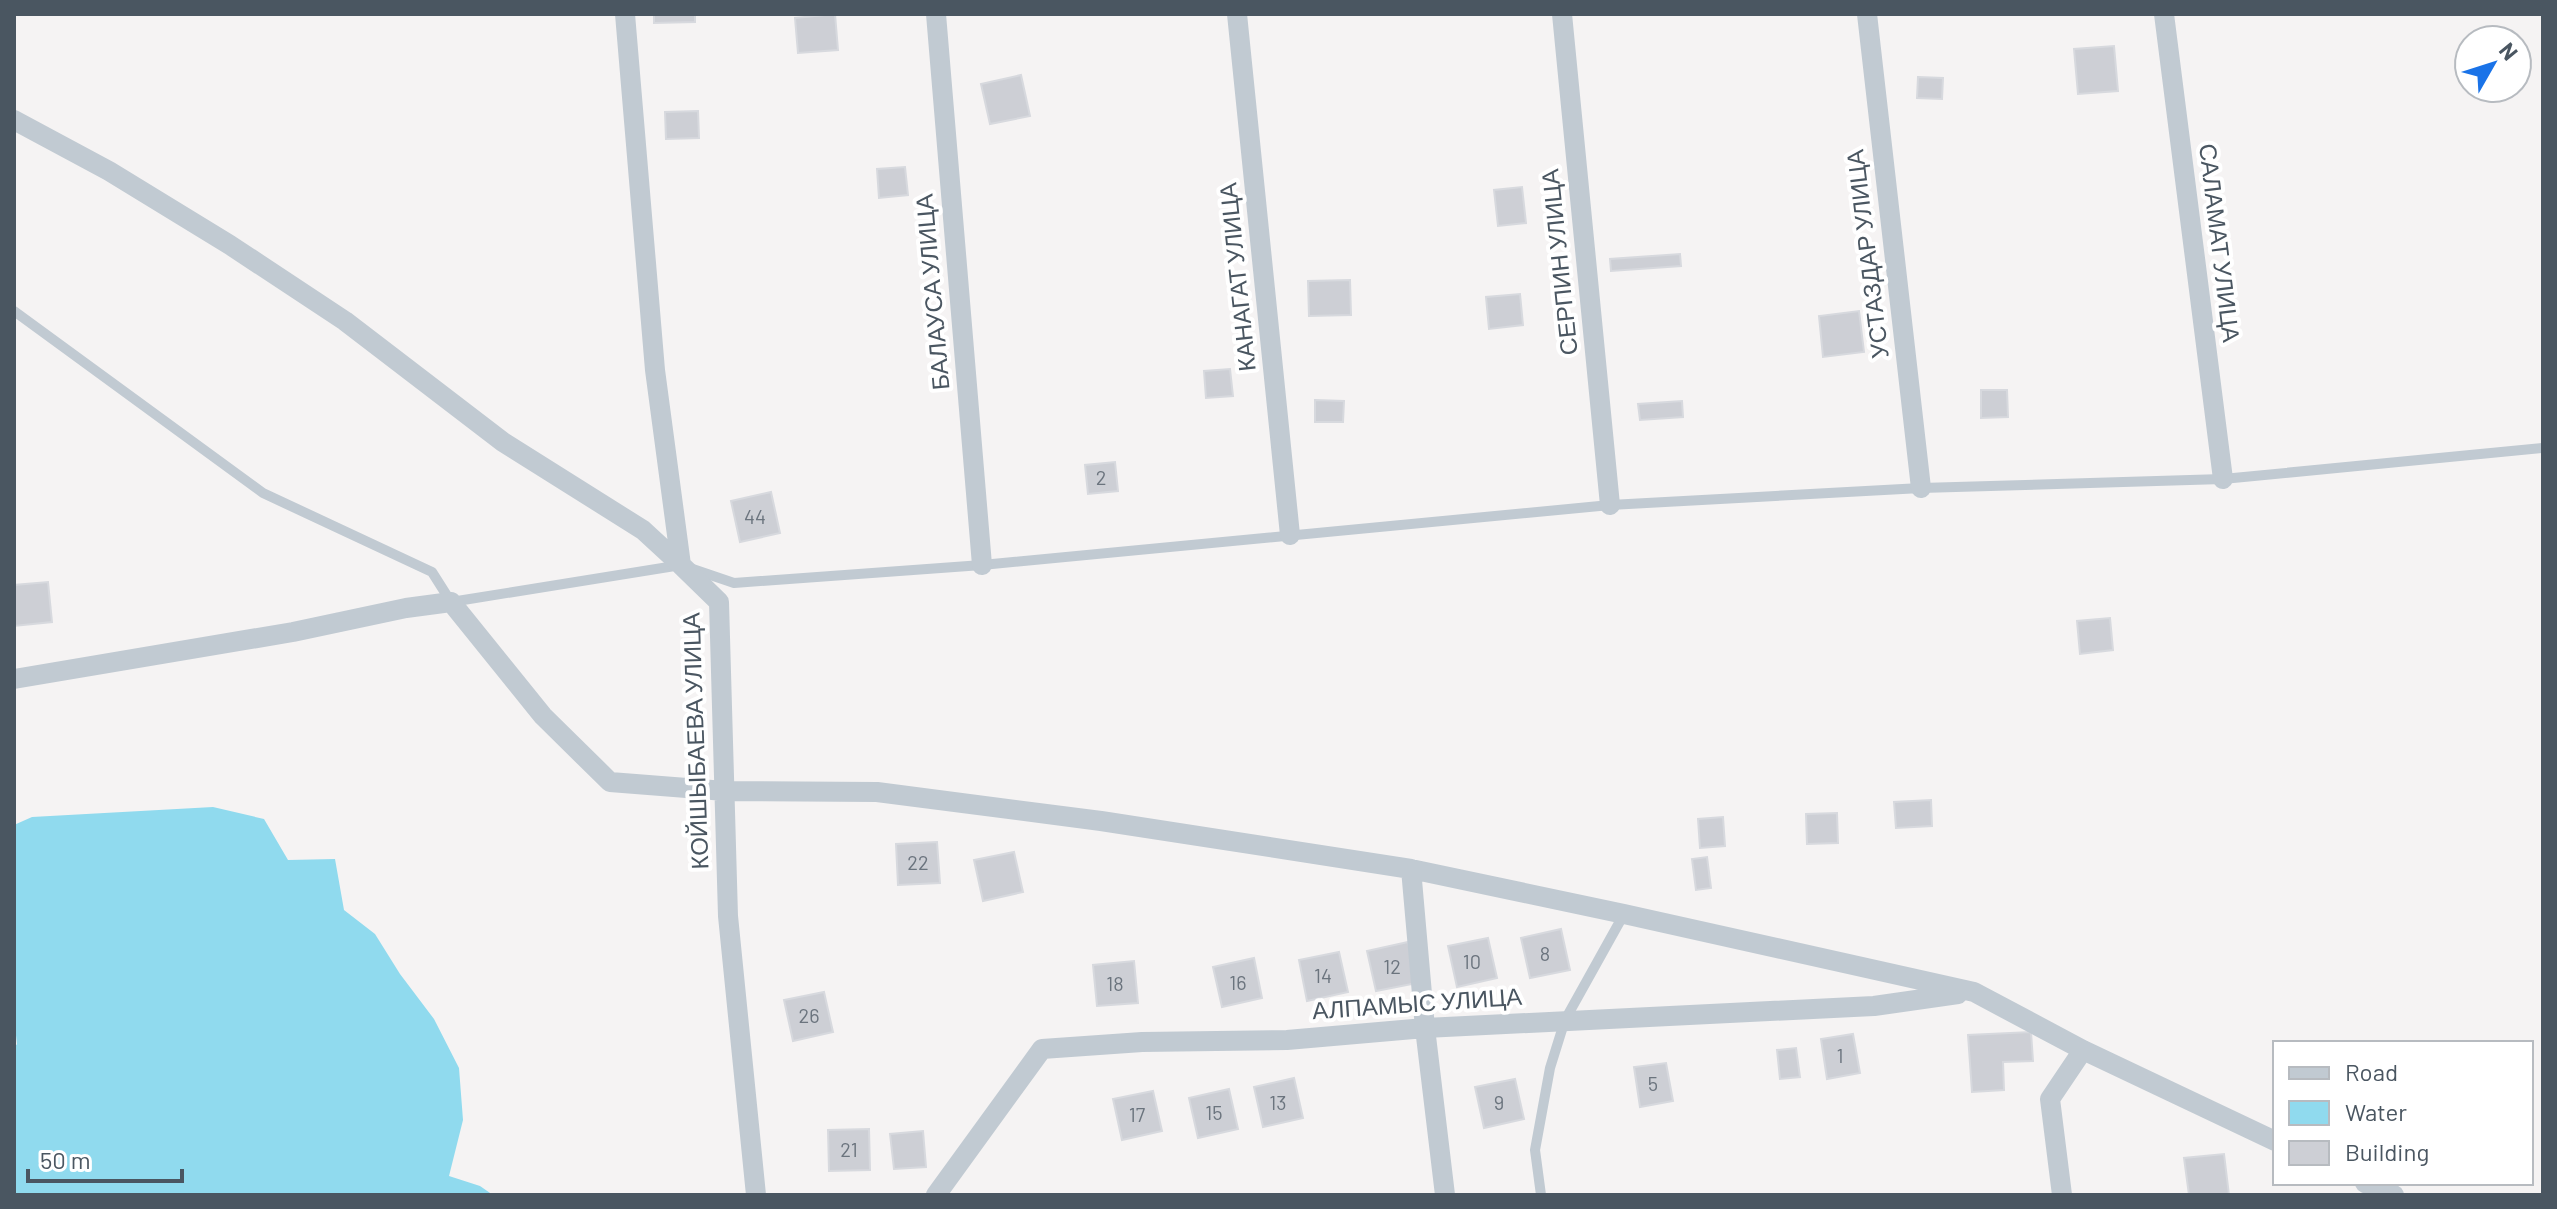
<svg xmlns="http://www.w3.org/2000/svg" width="2557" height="1209" viewBox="0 0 2557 1209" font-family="Barlow,sans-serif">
  <rect width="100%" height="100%" fill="#f5f3f3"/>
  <path fill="#90daee" d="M213,807L264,819L288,860L335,859L344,910L375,934L400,974L434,1019L459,1068L463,1120L449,1176L480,1186L493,1195H14V1043L17,1045L14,1016V825L32,817Z"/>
  <path fill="#cdcfd5" stroke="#d7d9de" stroke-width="2" d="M654,14H695V22L654,23Z
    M835,14L838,50L798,53L795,18Z
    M2114,46L2118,91L2078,94L2074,49Z
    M1021,75L1030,116L990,124L981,84Z
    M1918,77L1943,78L1942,99L1917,98Z
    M698,111L699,138L666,139L665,112Z
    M905,167L908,195L879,198L877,169Z
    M1522,187L1526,223L1498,226L1494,190Z
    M1680,254L1681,266L1611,271L1610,259Z
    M1350,280L1351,315L1309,316L1308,281Z
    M1520,294L1523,325L1489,329L1486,297Z
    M1859,311L1864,352L1823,357L1819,316Z
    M1230,369L1233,396L1206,398L1204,371Z
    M1981,390H2007L2008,417L1981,418Z
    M1315,400L1344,401L1343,422H1315Z
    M1682,401L1683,417L1640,420L1638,404Z
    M1115,462L1118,491L1088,494L1085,465Z
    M771,492L780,533L740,542L731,501Z
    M48,582L52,622L14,626V585Z
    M2110,618L2113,650L2080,654L2077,621Z
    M1931,800L1932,826L1896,828L1894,802Z
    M1837,813L1838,843L1807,844L1806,814Z
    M1723,817L1725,846L1700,848L1698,819Z
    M937,842L940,883L898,885L896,844Z
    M1014,852L1023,892L983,901L974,860Z
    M1707,857L1711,888L1696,890L1692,859Z
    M1561,929L1570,970L1530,978L1521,938Z
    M1488,938L1497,978L1457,987L1448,946Z
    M1408,942L1417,983L1376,991L1367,951Z
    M1339,952L1348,992L1307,1001L1299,960Z
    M1254,958L1262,998L1222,1007L1213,967Z
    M1134,961L1138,1003L1097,1006L1093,965Z
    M824,992L833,1032L793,1041L784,1000Z
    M2031,1032L2033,1061L2003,1062L2004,1090L1972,1092L1968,1035Z
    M1853,1034L1860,1073L1827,1079L1821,1039Z
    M1796,1048L1800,1077L1780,1079L1777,1050Z
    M1666,1063L1673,1101L1640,1107L1634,1067Z
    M1294,1078L1303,1118L1263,1127L1254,1087Z
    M1515,1079L1524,1119L1484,1128L1475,1087Z
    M1229,1089L1238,1129L1198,1138L1189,1098Z
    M1153,1091L1162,1131L1122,1140L1113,1099Z
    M869,1129L870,1170L829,1171L828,1130Z
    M923,1131L926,1167L894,1169L890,1134Z
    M2224,1154L2229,1195H2189L2184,1158Z"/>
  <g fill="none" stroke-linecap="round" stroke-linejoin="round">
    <path stroke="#c1cad2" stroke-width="10" d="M14,311L263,493L432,572L451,602L681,565L734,583L982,565L1610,505L1921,488L2223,479L2543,448
      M1541,1195L1535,1150L1550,1068L1565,1020L1624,914"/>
    <path stroke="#c1cad2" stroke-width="20" d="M625,14L655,370L681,565L719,602L728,916L756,1195
      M936,14L982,565
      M1237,14L1290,535
      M1562,14L1610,505
      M1867,14L1921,488
      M2164,14L2223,479
      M14,120L109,171L230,245L345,321L503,442L643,530L681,565
      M14,679L293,632L406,608L451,602L543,716L610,782L725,791L877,792L1101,821L1411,869L1624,914L1974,992L2083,1050L2275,1141
      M1411,869L1425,1028L1445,1195
      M2365,1183L2394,1195
      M936,1195L1042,1049L1142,1042L1287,1040L1425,1028L1874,1006L1958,994
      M2062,1195L2050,1099L2083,1050"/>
  </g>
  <g text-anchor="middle" stroke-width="8" stroke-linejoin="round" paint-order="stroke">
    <g font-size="20" fill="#6b747e">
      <text x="1101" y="485">2</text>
      <text x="755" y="524">44</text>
      <text x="918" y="870">22</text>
      <text x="1545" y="961">8</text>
      <text x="1472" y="969">10</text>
      <text x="1392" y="974">12</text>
      <text x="1323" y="983">14</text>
      <text x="1238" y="990">16</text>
      <text x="1115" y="991">18</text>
      <text x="809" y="1023">26</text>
      <text x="1840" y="1063">1</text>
      <text x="1653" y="1091">5</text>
      <text x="1278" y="1110">13</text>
      <text x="1499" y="1110">9</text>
      <text x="1214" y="1120">15</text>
      <text x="1137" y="1122">17</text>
      <text x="849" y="1157">21</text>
    </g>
    <g font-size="24" fill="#4a5661" stroke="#fff">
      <text transform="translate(2219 243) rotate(83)" y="8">САЛАМАТ УЛИЦА</text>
      <text transform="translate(1868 254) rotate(-97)" y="8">УСТАЗДАР УЛИЦА</text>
      <text transform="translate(1560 262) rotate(-96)" y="8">СЕРПИН УЛИЦА</text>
      <text transform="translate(1238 277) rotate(-96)" y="8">КАНАГАТ УЛИЦА</text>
      <text transform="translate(933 292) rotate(-95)" y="8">БАЛАУСА УЛИЦА</text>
      <text transform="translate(696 741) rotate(-92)" y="8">КОЙШЫБАЕВА УЛИЦА</text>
      <text transform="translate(1417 1004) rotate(-4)" y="8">АЛПАМЫС УЛИЦА</text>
    </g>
  </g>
  <rect width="2557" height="1209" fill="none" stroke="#4a5661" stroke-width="32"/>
  <rect x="2273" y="1041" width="260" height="144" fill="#ffffff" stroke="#b7bbc0" stroke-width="2"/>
  <rect x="2289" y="1067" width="40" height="12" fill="#c1cad2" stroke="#b7bbc0" stroke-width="2"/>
  <text x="2345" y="1081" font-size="24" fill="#4a5661">Road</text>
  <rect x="2289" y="1101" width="40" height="24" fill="#90daee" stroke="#b7bbc0" stroke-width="2"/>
  <text x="2345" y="1121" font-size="24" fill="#4a5661">Water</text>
  <rect x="2289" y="1141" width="40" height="24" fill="#cdcfd5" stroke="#b7bbc0" stroke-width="2"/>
  <text x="2345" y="1161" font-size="24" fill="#4a5661">Building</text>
  <g transform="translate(2493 64) rotate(51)"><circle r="38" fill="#ffffff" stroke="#b7bbc0" stroke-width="2"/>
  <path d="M0-6L14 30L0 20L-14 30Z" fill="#1a73e8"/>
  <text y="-12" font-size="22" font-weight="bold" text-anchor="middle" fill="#4a5661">N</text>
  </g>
  <path d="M28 1169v12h154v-12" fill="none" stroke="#4a5661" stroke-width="4"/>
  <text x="40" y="1169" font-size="24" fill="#4a5661" stroke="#ffffff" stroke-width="6" paint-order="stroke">50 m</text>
</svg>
